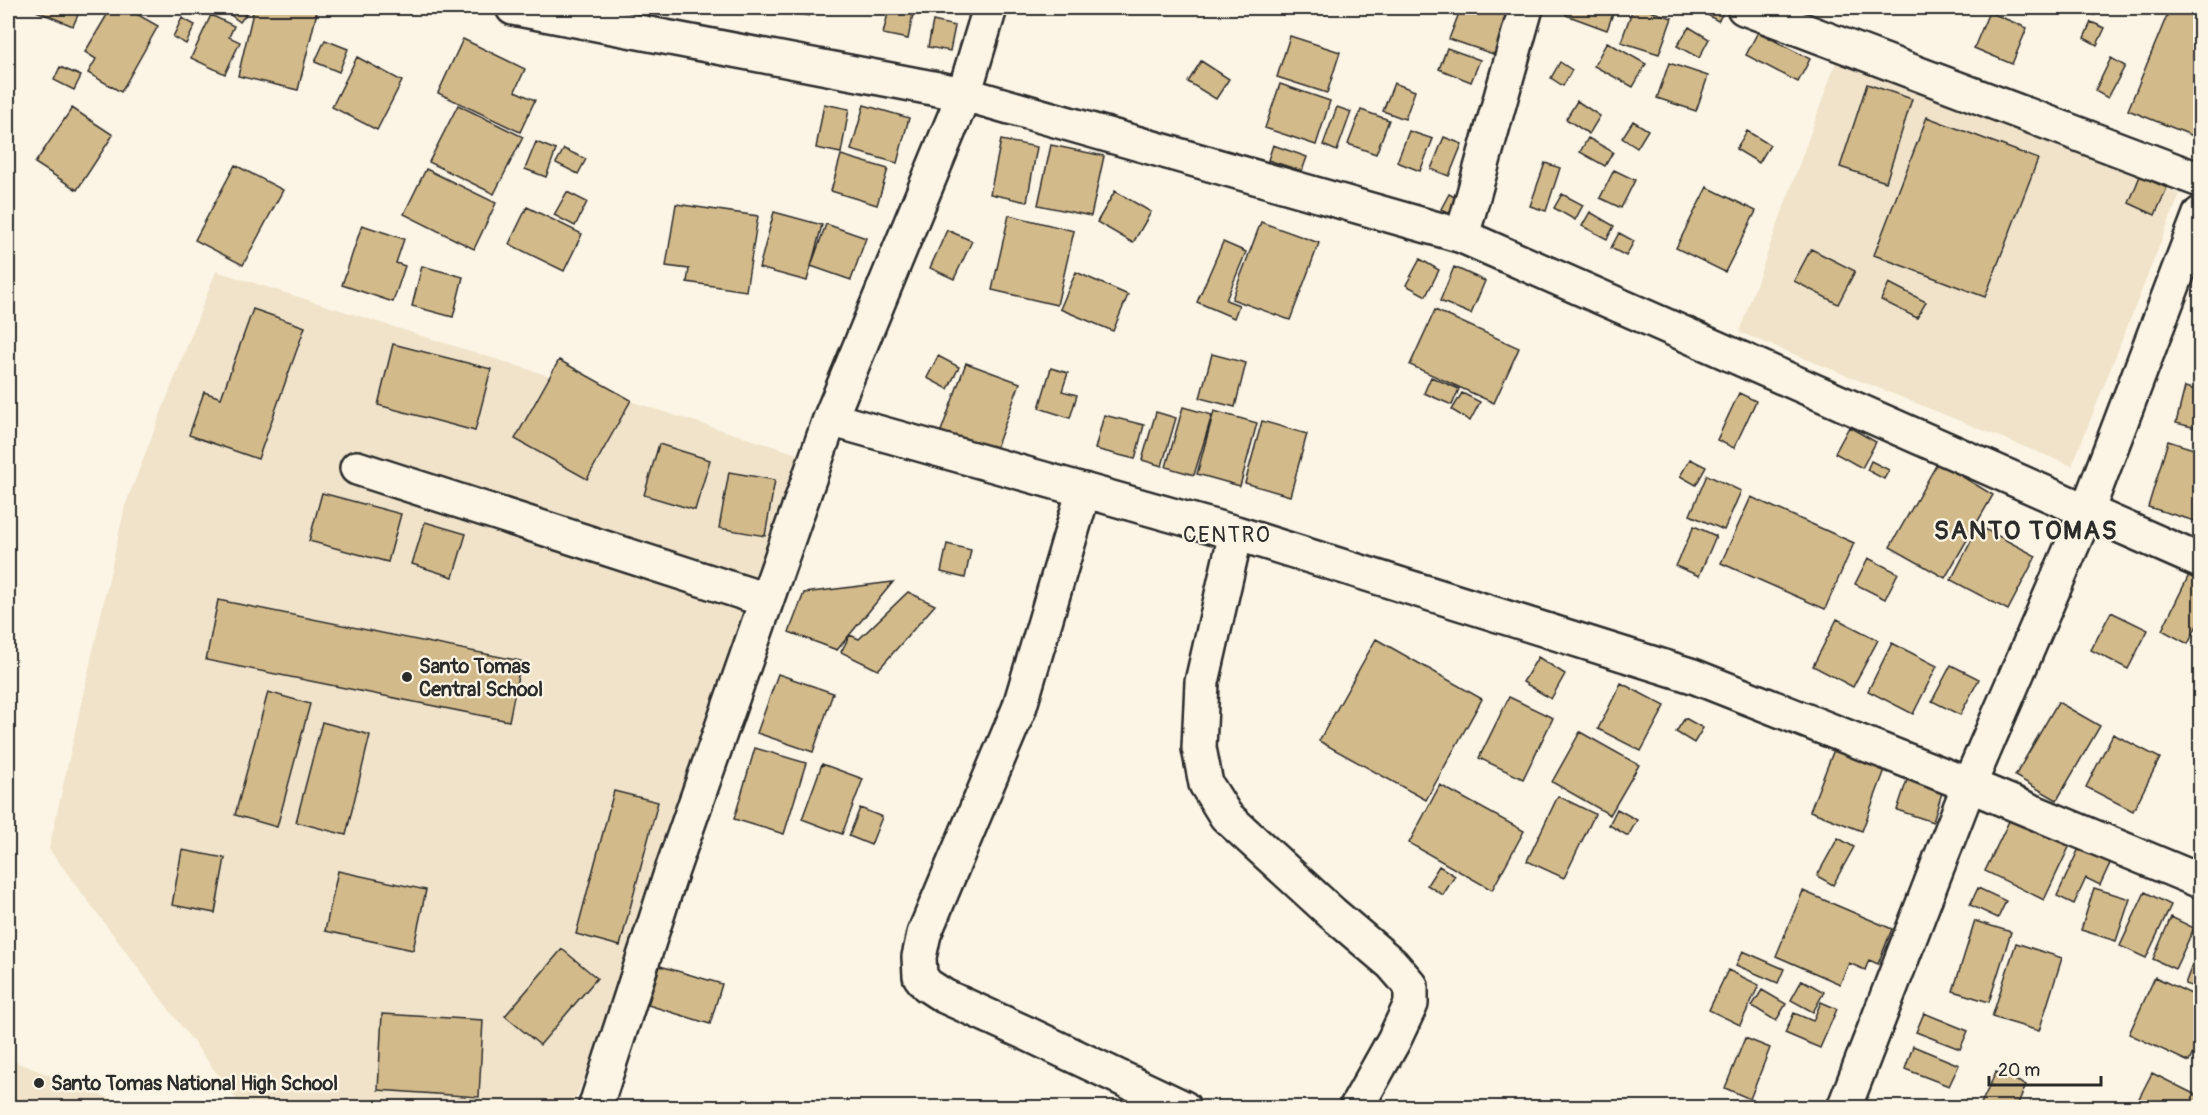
<svg xmlns="http://www.w3.org/2000/svg" width="2208" height="1115" viewBox="0 0 2208 1115" font-family="Pangolin,sans-serif">
  <rect width="100%" height="100%" fill="#fcf5e5"/>
  <filter id="ink" filterUnits="userSpaceOnUse"><feTurbulence type="fractalNoise" baseFrequency=".0167" numOctaves="2"/><feDisplacementMap in="SourceGraphic" scale="12" xChannelSelector="R" yChannelSelector="G"/><feConvolveMatrix kernelMatrix="1 2 1 2 8 2 1 2 1" color-interpolation-filters="sRGB"/></filter>
  <g filter="url(#ink)">
    <path fill="#f0e3ca" d="M1837,59L2180,194L2072,466L1739,332Z
      M216,271L801,455L637,949L572,1107H242L49,849L125,506Z
      M8,1059L132,1107H8Z"/>
    <path fill="#d3ba8a" stroke="#2b2b2b" stroke-width="1.5" d="M29,8H81L73,26Z
      M111,8H126L158,26L121,92L88,73L96,59L85,52Z
      M232,8H248L250,9L240,22L228,13Z
      M254,8H300L317,12L298,90L238,76Z
      M787,8H812L809,16L786,11Z
      M1461,8H1526L1508,59L1449,39Z
      M1569,8H1615L1607,30L1566,15Z
      M1633,8H1641L1672,18L1659,54L1621,42Z
      M1695,8H1716L1724,12L1718,21Z
      M2069,8H2097L2095,15Z
      M2170,8H2200V125L2196,137L2128,110Z
      M889,9L913,14L908,39L883,34Z
      M1989,12L2027,28L2012,64L1974,48Z
      M211,15L234,26L229,37L240,42L225,74L191,58Z
      M182,18L195,25L186,44L173,37Z
      M933,21L955,26L950,51L928,47Z
      M2091,22L2105,28L2097,45L2084,38Z
      M1689,27L1709,39L1699,58L1677,46Z
      M1758,32L1810,59L1798,82L1746,55Z
      M1290,36L1340,52L1327,93L1277,77Z
      M463,39L525,69L515,91L535,100L520,132L438,93Z
      M325,40L348,49L339,72L315,62Z
      M1607,42L1646,64L1633,87L1594,66Z
      M1447,48L1480,60L1471,82L1439,69Z
      M357,57L402,81L377,130L332,107Z
      M2111,58L2125,66L2108,98L2095,91Z
      M1201,61L1229,79L1216,99L1188,82Z
      M1560,62L1572,70L1563,86L1551,78Z
      M1669,63L1708,76L1696,111L1657,98Z
      M60,67L81,76L74,90L54,80Z
      M1394,83L1415,91L1405,119L1383,111Z
      M1280,84L1330,101L1316,145L1265,128Z
      M1867,84L1912,99L1886,182L1840,167Z
      M1577,101L1600,116L1589,134L1566,119Z
      M824,104L849,109L841,153L816,148Z
      M458,105L523,137L494,194L429,162Z
      M864,105L909,118L897,163L851,150Z
      M1337,107L1351,112L1337,151L1323,145Z
      M72,108L113,135L77,190L35,163Z
      M1361,110L1389,120L1376,154L1348,144Z
      M1927,117L2038,159L1985,297L1874,255Z
      M1633,121L1648,130L1637,148L1622,138Z
      M1409,131L1433,139L1420,171L1397,162Z
      M1747,131L1770,145L1759,163L1736,149Z
      M1444,137L1462,144L1449,176L1431,169Z
      M1588,138L1613,152L1605,166L1580,152Z
      M1001,140L1037,147L1027,202L990,194Z
      M536,142L556,150L546,177L525,169Z
      M1051,145L1104,156L1091,216L1038,205Z
      M1273,145L1307,157L1302,171L1268,160Z
      M564,149L586,159L578,174L556,163Z
      M841,155L888,169L877,205L831,191Z
      M1545,163L1560,168L1546,211L1530,206Z
      M235,165L283,190L243,265L195,240Z
      M426,169L496,203L474,249L404,214Z
      M1614,170L1635,180L1621,208L1600,198Z
      M2140,176L2167,188L2155,215L2129,203Z
      M1707,187L1756,211L1725,272L1676,248Z
      M1115,191L1151,212L1133,243L1097,222Z
      M567,192L587,202L575,226L554,215Z
      M1449,194L1460,200L1452,215L1441,209Z
      M1562,194L1583,205L1575,220L1554,208Z
      M676,204L758,216L746,291L687,282L689,269L666,266Z
      M527,207L582,234L564,271L509,244Z
      M774,212L822,225L807,281L759,268Z
      M1590,212L1614,226L1607,239L1582,226Z
      M1009,215L1074,231L1057,305L992,290Z
      M1261,222L1319,243L1290,320L1232,299Z
      M826,224L866,238L851,280L811,266Z
      M362,225L404,239L396,263L405,266L393,302L342,285Z
      M947,230L972,241L954,279L930,268Z
      M1619,233L1634,241L1626,256L1611,248Z
      M1223,242L1246,252L1226,300L1239,305L1234,318L1197,302Z
      M1811,249L1855,271L1838,304L1794,281Z
      M1420,259L1439,270L1426,296L1406,285Z
      M422,266L463,277L453,317L412,306Z
      M1454,267L1485,281L1471,314L1440,301Z
      M1076,272L1128,295L1113,331L1060,309Z
      M1889,283L1926,302L1917,318L1881,300Z
      M253,309L305,327L258,459L189,435L204,392L221,398Z
      M1435,310L1519,348L1494,403L1410,365Z
      M393,344L491,369L475,431L378,405Z
      M1212,354L1246,363L1235,407L1200,398Z
      M938,356L959,367L948,389L927,378Z
      M559,360L631,400L587,479L515,439Z
      M966,363L1020,383L991,462L937,442Z
      M1051,368L1068,373L1062,391L1077,395L1070,418L1039,408Z
      M1431,377L1459,389L1452,405L1424,393Z
      M2185,387L2200,391V429L2176,423Z
      M1462,393L1480,402L1470,421L1452,410Z
      M1739,393L1756,401L1734,448L1717,440Z
      M1183,407L1212,415L1194,475L1166,467Z
      M1214,411L1257,423L1240,486L1197,474Z
      M1156,412L1176,418L1162,466L1142,460Z
      M1104,415L1144,425L1135,459L1095,449Z
      M1262,421L1307,434L1290,496L1245,483Z
      M1849,427L1876,442L1862,468L1835,453Z
      M2168,441L2200,451V504L2195,521L2148,507Z
      M659,444L710,460L695,510L644,495Z
      M1690,459L1706,467L1696,485L1680,476Z
      M1871,461L1889,470L1884,479L1867,470Z
      M1938,462L1993,495L1945,578L1890,547Z
      M729,472L775,480L765,536L719,528Z
      M1707,475L1741,491L1724,530L1690,515Z
      M322,493L401,514L388,562L309,541Z
      M1751,497L1854,543L1825,609L1721,563Z
      M425,522L466,534L453,577L412,564Z
      M1694,526L1716,536L1699,576L1676,566Z
      M1979,526L2036,556L2008,610L1951,580Z
      M947,544L971,550L965,578L941,572Z
      M1868,558L1898,573L1885,599L1855,584Z
      M2190,573L2200,578V619L2188,644L2162,630Z
      M893,582L837,650L789,632L804,593Z
      M908,592L935,605L878,670L841,652L850,635L859,639Z
      M218,600L521,661L509,721L206,660Z
      M2111,612L2148,630L2128,669L2091,650Z
      M1837,619L1878,640L1853,687L1813,666Z
      M1376,639L1482,699L1426,800L1319,741Z
      M1892,643L1937,666L1913,714L1868,691Z
      M1538,657L1565,674L1551,699L1523,682Z
      M1951,665L1979,679L1960,715L1932,701Z
      M778,674L833,693L813,752L757,733Z
      M1621,683L1665,706L1641,751L1598,729Z
      M268,692L310,704L277,827L235,815Z
      M1509,697L1553,718L1523,779L1479,758Z
      M2058,702L2100,726L2057,800L2015,776Z
      M1685,718L1703,728L1694,743L1676,732Z
      M322,722L370,735L346,835L296,822Z
      M1580,732L1639,765L1610,815L1552,782Z
      M2113,734L2160,758L2133,811L2086,787Z
      M1835,747L1886,767L1862,831L1810,811Z
      M755,748L806,763L784,834L734,819Z
      M822,764L863,779L842,834L802,819Z
      M1910,771L1945,783L1933,822L1897,810Z
      M1440,785L1524,831L1492,890L1409,843Z
      M614,791L658,802L620,946L576,934Z
      M1558,796L1595,814L1564,878L1527,861Z
      M860,808L882,817L871,845L849,836Z
      M1617,809L1637,820L1628,836L1609,825Z
      M2012,815L2071,843L2044,900L1985,871Z
      M1838,838L1854,847L1833,885L1817,876Z
      M2081,844L2112,859L2100,885L2086,878L2074,904L2057,896Z
      M182,850L225,858L215,913L172,905Z
      M1439,866L1455,876L1443,895L1427,885Z
      M338,871L426,890L413,950L325,931Z
      M1978,888L2006,901L1998,918L1970,905Z
      M2094,888L2130,899L2116,941L2081,930Z
      M1803,891L1892,929L1878,964L1869,960L1865,970L1849,963L1840,984L1776,956Z
      M2145,892L2171,905L2146,958L2120,946Z
      M2171,917L2194,928L2175,969L2153,959Z
      M1975,921L2011,932L1989,1002L1953,991Z
      M2016,943L2062,958L2039,1031L1992,1017Z
      M562,949L597,978L540,1045L505,1016Z
      M1743,951L1784,969L1778,983L1736,965Z
      M2195,957L2200,959V989L2185,984Z
      M660,966L722,984L710,1024L648,1005Z
      M1728,970L1759,985L1740,1025L1709,1010Z
      M2155,977L2200,998V1037L2189,1062L2129,1034Z
      M1802,980L1824,992L1813,1012L1791,1000Z
      M1762,990L1786,1004L1776,1021L1752,1006Z
      M1821,1002L1837,1009L1820,1048L1785,1033L1794,1013L1813,1021Z
      M1924,1013L1968,1031L1960,1049L1916,1032Z
      M382,1014L483,1020L479,1097L378,1090Z
      M1745,1038L1770,1048L1750,1099L1725,1088Z
      M1913,1046L1959,1065L1949,1086L1905,1069Z
      M1996,1072L2026,1085L2016,1108H1979Z
      M2152,1073L2200,1097V1108H2134Z
      M1941,1100L1957,1108H1937Z"/>
    <g fill="none" stroke-linecap="round" stroke-linejoin="round">
      <defs>
        <path id="minor" d="M513,8L964,94L1462,236L2200,561
          M1744,8L2200,180
          M1462,236L1526,8
          M830,419L1236,533L1693,676L1969,785L2200,881
          M357,468L766,600
          M1084,490L1019,709L924,934L919,957L920,976L927,985L944,996L1028,1034L1184,1108
          M1236,533L1202,682L1199,748L1206,784L1226,816L1332,913L1392,964L1411,986V1004L1394,1040L1356,1108
          M595,1108L670,876L830,419L964,94L990,8
          M1844,1108L1969,785L2087,511L2200,214"/>
      </defs>
      <use href="#minor" stroke="#2b2b2b" stroke-width="38"/>
      <use href="#minor" stroke="#fcf5e5" stroke-width="33"/>
    </g>
  </g>
  <g fill="#2b2b2b" stroke="#fcf5e5" stroke-width="2">
    <circle cx="407" cy="677" r="6"/>
    <circle cx="39" cy="1083" r="6"/>
  </g>
  <g text-anchor="middle" stroke-width="4.5" stroke-linejoin="round" paint-order="stroke">
    <g font-size="20" font-weight="bold" fill="#2b2b2b" stroke="#fcf5e5" text-anchor="start">
      <text x="419" y="673">Santo Tomas<tspan x="419" dy="23">Central School</tspan></text>
      <text x="51" y="1090">Santo Tomas National High School</text>
    </g>
    <g font-size="22" letter-spacing="1.5" fill="#2b2b2b" stroke="#fcf5e5">
      <text x="1227" y="542">CENTRO</text>
    </g>
    <g font-size="26" font-weight="bold" letter-spacing="1.5" fill="#2b2b2b" stroke="#fcf5e5">
      <text x="2026" y="539">SANTO TOMAS</text>
    </g>
  </g>
  <rect width="2208" height="1115" fill="none" stroke="#fcf5e5" stroke-width="30"/>
  <rect x="15" y="15" width="2178" height="1085" fill="none" stroke="#2b2b2b" stroke-width="2" filter="url(#ink)"/>
  <path d="M1989 1076v9h112v-9" fill="none" stroke="#2b2b2b" stroke-width="3"/>
  <text x="1998" y="1076" font-size="18" fill="#2b2b2b" stroke="#fcf5e5" stroke-width="4.5" paint-order="stroke">20 m</text>
</svg>
